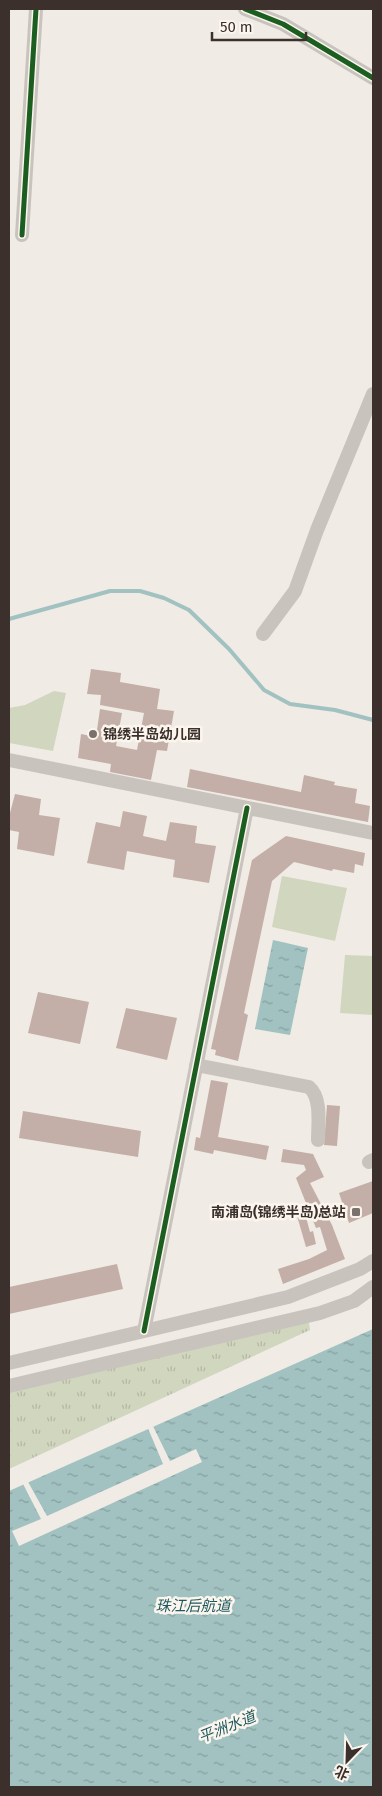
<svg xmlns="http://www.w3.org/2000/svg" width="382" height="1796" viewBox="0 0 382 1796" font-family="'Fira Sans','Noto Sans SC',sans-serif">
  <defs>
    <pattern id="grass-tufts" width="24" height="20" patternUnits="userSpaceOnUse" patternTransform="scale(1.25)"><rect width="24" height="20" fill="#d1d6bf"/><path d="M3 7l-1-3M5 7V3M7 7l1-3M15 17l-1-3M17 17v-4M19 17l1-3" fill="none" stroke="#b4b8a4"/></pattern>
    <pattern id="water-ripples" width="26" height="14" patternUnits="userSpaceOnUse" patternTransform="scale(1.25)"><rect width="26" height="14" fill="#a1c2c1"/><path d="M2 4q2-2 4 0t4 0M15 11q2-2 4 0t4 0" fill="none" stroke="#849e9d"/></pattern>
  </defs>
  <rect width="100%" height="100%" fill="#f0ebe5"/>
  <path fill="url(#grass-tufts)" d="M308,1316L310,1330L9,1469V1386Z"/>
  <path fill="#d1d6bf" d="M54,691L66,693L53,751L9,743V708L25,705Z
    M282,876L347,888L335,941L272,927Z
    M345,955L373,956V1015L340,1013Z"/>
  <path fill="url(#water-ripples)" d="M273,940L308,948L290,1035L255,1029Z
    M373,1329V1787H9V1491Z"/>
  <path fill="#f0ebe5" d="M152,1424L170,1461L196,1449L202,1462L19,1546L12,1531L41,1519L22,1482L27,1480L47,1516L163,1464L147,1426Z"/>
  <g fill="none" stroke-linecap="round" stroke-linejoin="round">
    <path stroke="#a1c2c1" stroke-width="4" d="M9,619L110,591H140L164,598L189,610L229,649L264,690L290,704L335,710L373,720"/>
  </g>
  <path fill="#c3afa7" d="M91,669L121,673L120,682L160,689L157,709L174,711L167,751L157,750L151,780L110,772L111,764L78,758L81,734L96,737L100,709L122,713L116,746L137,750L144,713L100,705L101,695L87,694Z
    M190,769L301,792L304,775L335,782L334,785L357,789L355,803L370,806L368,822L187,787Z
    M15,794L41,799L39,815L60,818L54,856L17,849L19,832L9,830V813H10Z
    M123,811L147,816L143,836L166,841L170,822L197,826L195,843L216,846L209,883L173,877L175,860L127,851L124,870L87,863L96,822L120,827Z
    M286,836L365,853L363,866L355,864L354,873L333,869L332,871L294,862L272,881L244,1013L248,1015L238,1061L215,1055L216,1050L211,1049L252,860Z
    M38,992L89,1002L80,1044L28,1033Z
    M126,1008L177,1018L167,1060L116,1048Z
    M211,1080L228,1083L218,1137L269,1146L266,1160L214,1150L213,1154L194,1150L196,1137L200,1138Z
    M327,1105L340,1106L337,1146L324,1145Z
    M23,1111L141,1131L138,1157L19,1138Z
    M283,1149L313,1154L324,1177L310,1183L332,1225L345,1259L283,1284L278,1269L309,1259L327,1250L320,1227L316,1228L296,1178L306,1170L304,1165L281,1162Z
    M373,1181V1213L349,1223L339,1193Z
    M303,1206L310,1232L313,1231L316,1244L306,1247L295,1209Z
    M117,1264L123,1289L9,1314V1287Z"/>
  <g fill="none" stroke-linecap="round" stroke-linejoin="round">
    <path stroke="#c9c3be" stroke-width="14" d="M245,9L283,24L373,78
      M22,235L36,9
      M263,634L295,591L317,530L373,394
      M9,760L373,833
      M196,1065L309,1087C322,1098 318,1124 318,1140
      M369,1162L373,1160
      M144,1331L247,808
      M9,1363L288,1297L360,1269L373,1261
      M9,1386L320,1313L354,1301L373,1287"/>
    <defs>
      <path id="cycleway" d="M245,9L283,24L373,78
        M22,235L36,9
        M144,1331L247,808"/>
    </defs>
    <use href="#cycleway" stroke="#fbf5ee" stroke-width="8"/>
    <use href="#cycleway" stroke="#1b5e20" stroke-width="5"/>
  </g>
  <g fill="#7a716c" stroke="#fbf5ee" stroke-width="2">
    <circle cx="93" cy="734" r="5"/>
    <rect x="351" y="1207" width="10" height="10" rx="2.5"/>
  </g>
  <g text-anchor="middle" stroke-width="5" stroke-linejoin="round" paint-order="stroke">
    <g font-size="14" font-weight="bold" fill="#3b302b" stroke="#fbf5ee" text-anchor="start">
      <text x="103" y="739">锦绣半岛幼儿园</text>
      <text x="346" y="1217" text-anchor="end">南浦岛(锦绣半岛)总站</text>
    </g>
    <g font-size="15" font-style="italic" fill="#1f5a5e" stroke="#fbf5ee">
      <text x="193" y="1611">珠江后航道</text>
      <text transform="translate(227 1727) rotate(-22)" y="5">平洲水道</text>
    </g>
  </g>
  <rect width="382" height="1796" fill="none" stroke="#3b302b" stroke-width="20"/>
  <g transform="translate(347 1761) rotate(203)" stroke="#fbf5ee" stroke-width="4" paint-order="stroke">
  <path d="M0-4L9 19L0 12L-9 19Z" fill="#3b302b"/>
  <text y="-8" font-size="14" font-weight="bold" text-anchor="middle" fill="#3b302b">北</text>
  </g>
  <path d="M212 32v8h94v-8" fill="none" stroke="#3b302b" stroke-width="2.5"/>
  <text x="220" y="32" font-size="15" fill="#3b302b" stroke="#fbf5ee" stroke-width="4" paint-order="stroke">50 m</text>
</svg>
